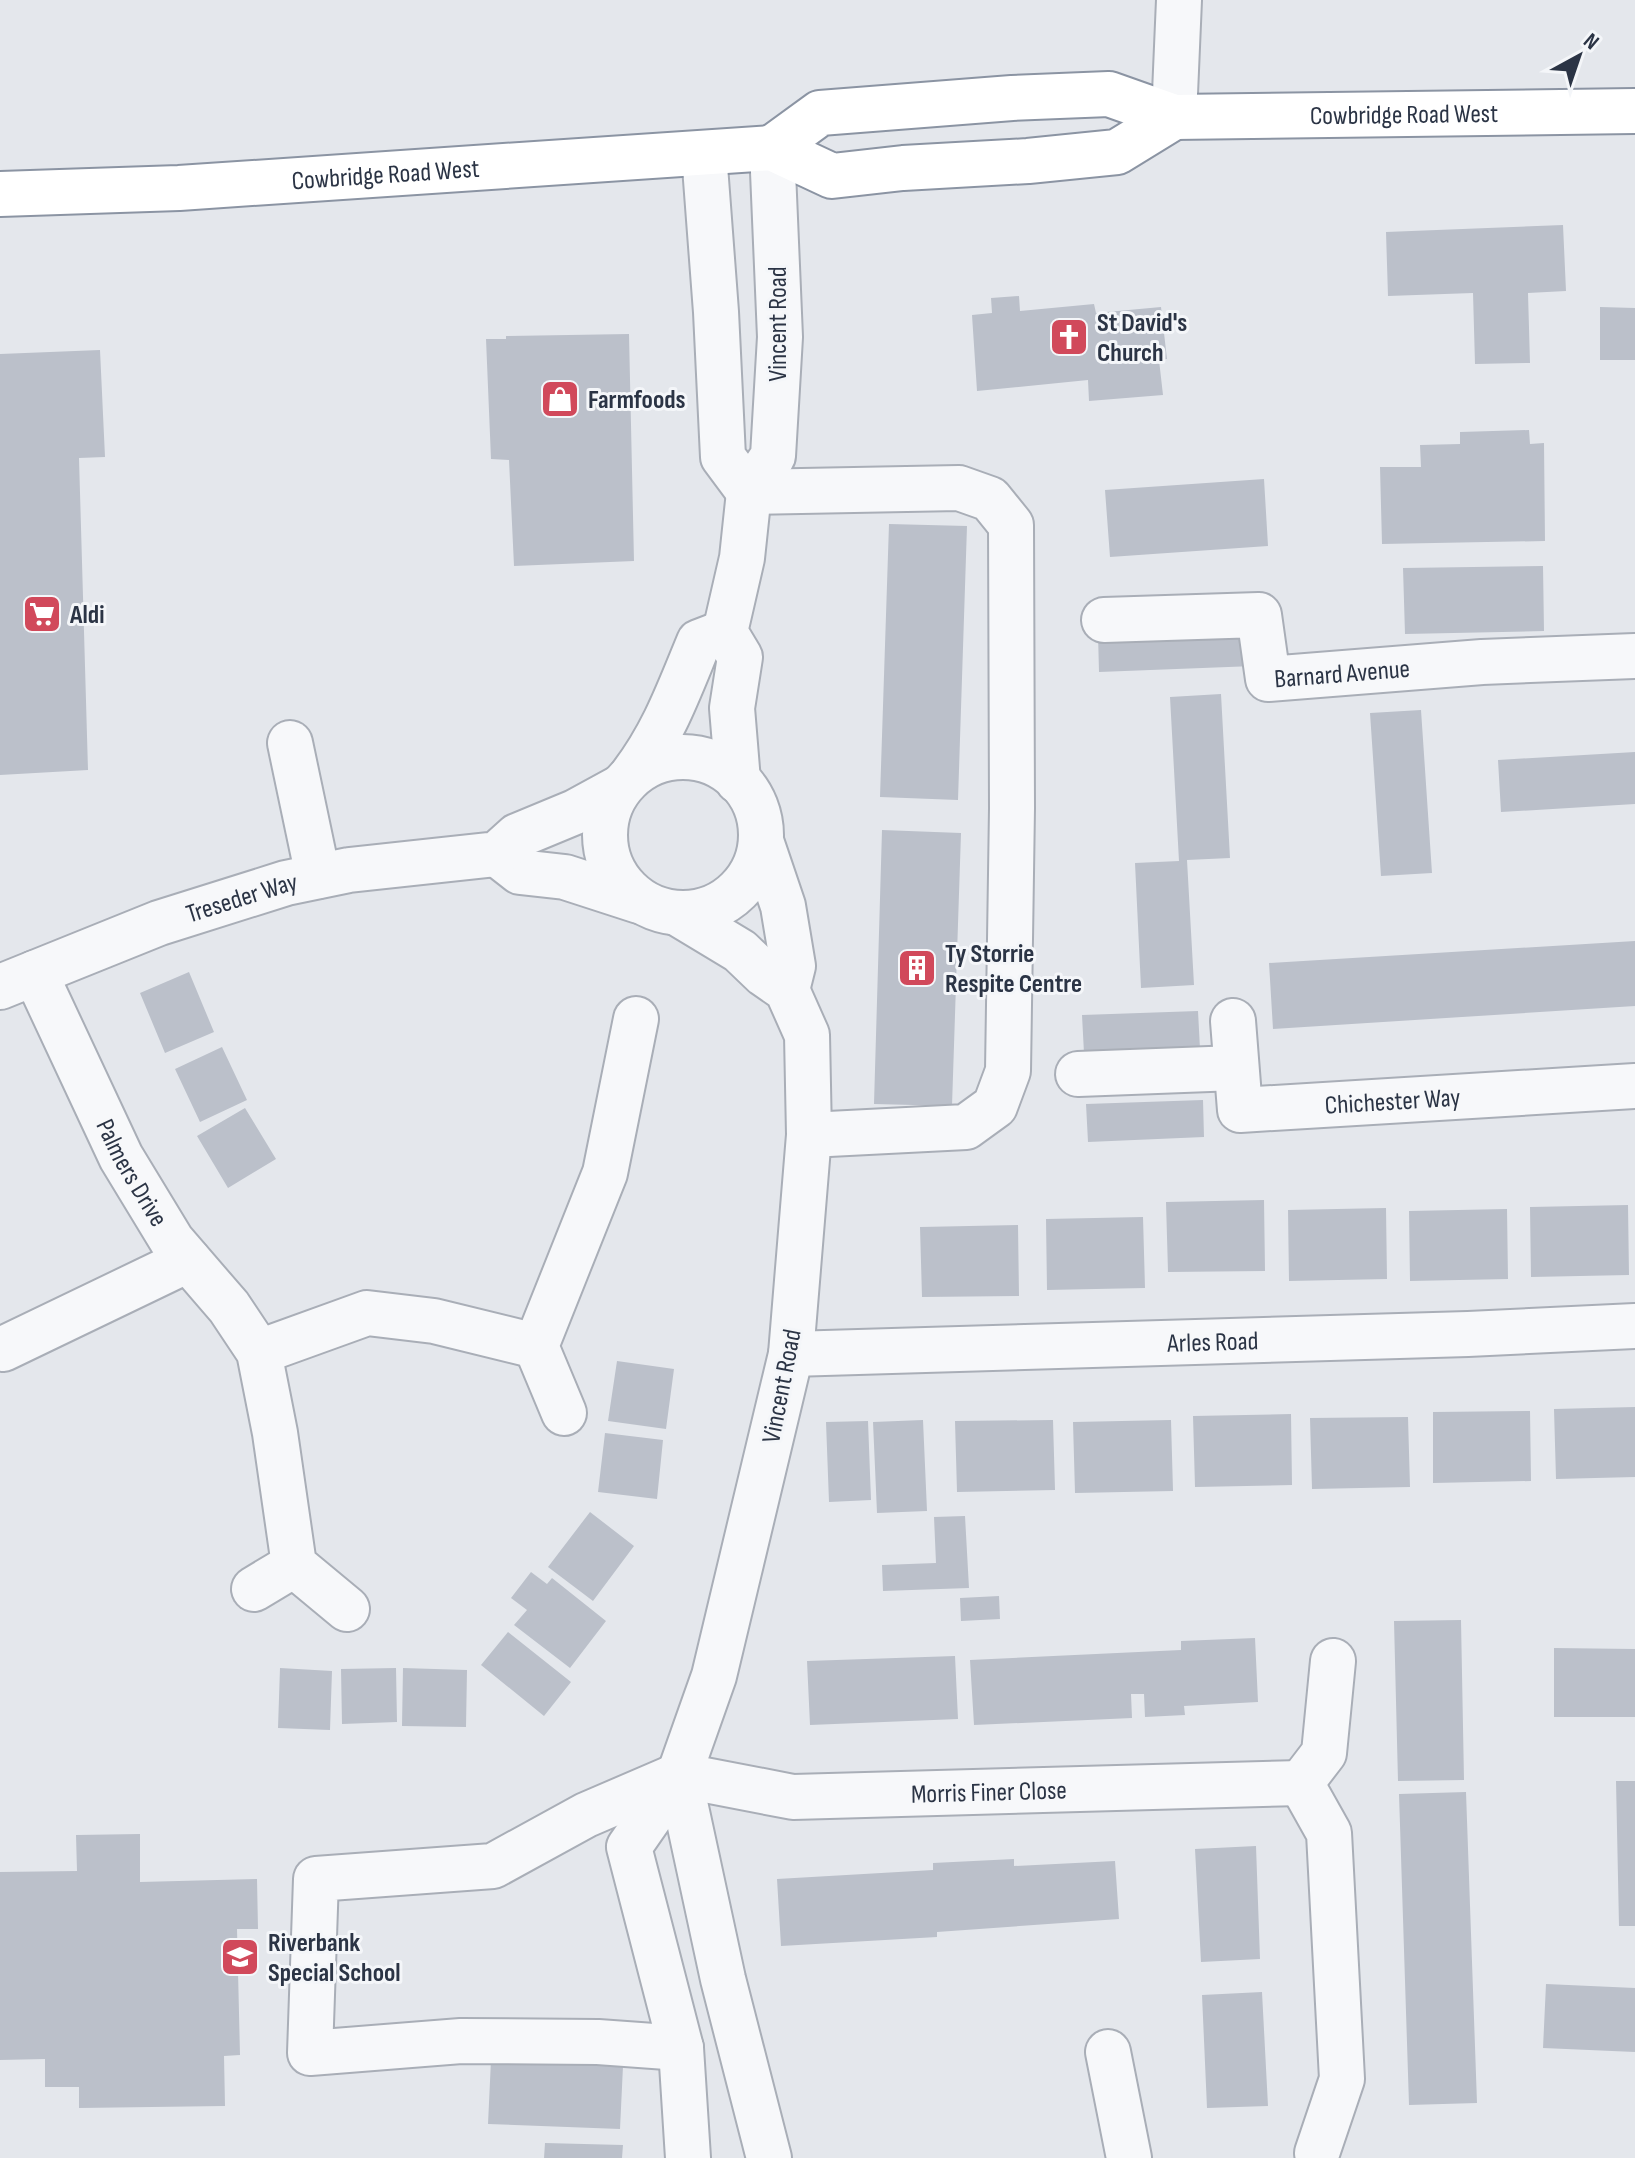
<svg xmlns="http://www.w3.org/2000/svg" width="1635" height="2158" viewBox="0 0 1635 2158" font-family="'Sofia Sans Condensed',sans-serif">
  <rect width="100%" height="100%" fill="#e4e7ec"/>
  <path fill="#bbc0ca" d="M1563,225L1566,291L1528,293L1530,363L1475,364L1473,293L1388,296L1386,232Z
    M1019,296L1020,311L1094,304L1096,313L1161,307L1167,359L1159,360L1163,395L1089,401L1088,380L977,391L972,315L992,313L991,298Z
    M1600,307L1635,308V360H1600Z
    M629,334L634,561L514,566L509,460L491,459L486,339H506V336Z
    M100,350L105,457L79,458L88,770L0,775V354Z
    M1529,430L1530,444L1544,443L1545,541L1382,544L1380,467H1421L1420,445L1460,444V432Z
    M1264,479L1268,546L1110,557L1105,490Z
    M889,524L967,526L958,800L880,797Z
    M1543,566L1544,631L1405,634L1403,568Z
    M1253,628L1254,666L1099,672L1098,634Z
    M1221,694L1230,858L1187,860L1194,985L1141,988L1135,863L1179,861L1170,697Z
    M1421,710L1432,873L1381,876L1370,713Z
    M1635,752V804L1501,812L1498,760Z
    M882,830L961,833L952,1106L874,1104Z
    M1635,941V1006L1273,1029L1269,963Z
    M189,972L214,1032L165,1053L140,993Z
    M1198,1011L1200,1049L1084,1053L1082,1015Z
    M222,1047L247,1100L200,1122L175,1069Z
    M1203,1100L1204,1137L1088,1142L1086,1104Z
    M245,1108L276,1159L228,1188L197,1136Z
    M1264,1200L1265,1271L1168,1272L1166,1202Z
    M1628,1205L1629,1275L1531,1277L1530,1207Z
    M1386,1208L1387,1279L1289,1281L1288,1210Z
    M1507,1209L1508,1279L1410,1281L1409,1211Z
    M1143,1217L1145,1288L1047,1290L1046,1219Z
    M1018,1225L1019,1296L922,1297L920,1227Z
    M617,1361L674,1369L666,1429L608,1421Z
    M1635,1407V1477L1556,1479L1554,1409Z
    M1530,1411L1531,1481L1433,1483V1412Z
    M1291,1414L1292,1485L1195,1487L1193,1416Z
    M1408,1417L1410,1487L1312,1489L1310,1418Z
    M923,1420L927,1511L877,1513L873,1422Z
    M1053,1420L1055,1490L957,1492L955,1421Z
    M1171,1420L1173,1491L1075,1493L1073,1422Z
    M868,1421L871,1500L829,1502L826,1422Z
    M605,1433L663,1440L657,1499L598,1492Z
    M590,1512L634,1546L593,1601L548,1567Z
    M965,1516L969,1588L883,1591L882,1565L936,1563L934,1517Z
    M531,1572L547,1584L552,1578L606,1621L570,1668L514,1625L527,1610L511,1598Z
    M999,1596L1000,1619L961,1621L960,1598Z
    M1461,1620L1464,1780L1398,1781L1394,1621Z
    M508,1632L571,1682L544,1716L481,1665Z
    M1255,1638L1258,1702L1184,1706L1185,1715L1145,1717L1144,1694H1131L1132,1718L974,1725L970,1660L1181,1650V1641Z
    M1554,1648L1635,1649V1717H1554Z
    M955,1656L958,1719L810,1725L807,1661Z
    M280,1668L332,1671L330,1730L278,1728Z
    M396,1668L397,1722L342,1724L341,1669Z
    M403,1668L467,1670L466,1727L402,1726Z
    M1616,1781H1635V1926H1619Z
    M1466,1792L1477,2103L1409,2105L1399,1794Z
    M140,1834V1882L257,1879L258,1929H237L240,2055L224,2056L225,2106L79,2108V2087H45V2059L0,2060V1872L77,1871L76,1835Z
    M1256,1846L1260,1959L1201,1962L1195,1849Z
    M1014,1859V1866L1115,1861L1119,1919L937,1932V1937L781,1946L777,1879L933,1870V1863Z
    M1546,1984L1635,1988V2052L1543,2048Z
    M1262,1992L1268,2106L1207,2108L1202,1995Z
    M491,2060L623,2066L620,2129L488,2124Z
    M545,2143L623,2145L622,2158H544Z"/>
  <g fill="none" stroke-linecap="round" stroke-linejoin="round">
    <defs>
      <g id="minor">
        <path d="M1174,117L1179,0"/>
        <path d="M704,153L716,312L723,457L749,492"/>
        <path d="M749,492L959,488L990,499L1011,525L1012,808L1008,1071L995,1106L966,1127L809,1135"/>
        <path id="s1" d="M1104,620L1259,615L1268,679L1482,662L1635,656"/>
        <path d="M290,743L318,876"/>
        <circle cx="683" cy="835" r="78"/>
        <path d="M632,775C664,733 679,690 699,642L725,632"/>
        <path d="M738,781L732,708L740,657L725,632L742,558L749,492L773,456L780,337L772,148"/>
        <path d="M761,841L783,906L793,966L787,990"/>
        <path d="M497,854L520,872L565,877L639,901"/>
        <path d="M677,913L740,951L764,974L787,990L807,1035L809,1135L791,1354L714,1676L679,1775L629,1847L681,2048L688,2158"/>
        <path id="s2" d="M35,973L121,1157L172,1241L229,1307L259,1352L275,1433L294,1565L347,1609"/>
        <path id="s3" d="M0,987L159,923L286,883L349,870L497,854L517,836L575,812L619,788"/>
        <path id="s4" d="M1233,1021L1240,1110L1635,1086"/>
        <path d="M1078,1074L1236,1068"/>
        <path d="M3,1349L188,1260"/>
        <path d="M259,1352L367,1313L434,1321L536,1346"/>
        <path id="s5" d="M791,1354L1468,1334L1635,1326"/>
        <path d="M564,1413L536,1346L605,1173L636,1019"/>
        <path d="M254,1589L294,1565"/>
        <path d="M679,1775L586,1815L493,1866L316,1879L310,2053L461,2041L598,2042L681,2048"/>
        <path id="s6" d="M679,1775L793,1797L1301,1783"/>
        <path d="M679,1775L723,1979L769,2158"/>
        <path d="M1108,2052L1129,2158"/>
        <path d="M1317,2153L1342,2079L1329,1833L1301,1783L1324,1753L1333,1661"/>
      </g>
      <g id="highway">
        <path id="s7" d="M772,148L820,113L1012,98L1109,94L1174,117L1635,111"/>
        <path id="s8" d="M0,194L179,188L772,148L832,176L903,168L1028,161L1117,152L1174,117"/>
      </g>
    </defs>
    <use href="#minor" stroke="#a9aeb7" stroke-width="48"/>
    <use href="#highway" stroke="#8b94a3" stroke-width="48"/>
    <use href="#minor" stroke="#f7f8fa" stroke-width="44"/>
    <use href="#highway" stroke="#fff" stroke-width="44"/>
  </g>
  <defs>
    <symbol id="church-square" viewBox="-11 -11 22 22"><rect x="-9" y="-9" width="18" height="18" rx="4" fill="#d1495b" stroke="#f4f6f9"/><path d="M-1.2-6h2.4v3.5h3.3v2.4h-3.3V6h-2.4V-.1h-3.3v-2.4h3.3Z" fill="#fff"/></symbol>
    <symbol id="shop-square" viewBox="-11 -11 22 22"><rect x="-9" y="-9" width="18" height="18" rx="4" fill="#d1495b" stroke="#f4f6f9"/><path d="M-5-2.5h2.3a2.7 3.5 0 0 1 5.4 0H5L5.5 6h-11ZM-1.5-2.5h3a1.5 2.3 0 0 0-3 0Z" fill="#fff"/></symbol>
    <symbol id="supermarket-square" viewBox="-11 -11 22 22"><rect x="-9" y="-9" width="18" height="18" rx="4" fill="#d1495b" stroke="#f4f6f9"/><path d="M-6-5.5h2.5l.6 2H6L4.5 2H-2.5L-4.4-4H-6ZM-1.5 3.2a1.3 1.3 0 1 0 .1 0ZM3 3.2a1.3 1.3 0 1 0 .1 0Z" fill="#fff"/></symbol>
    <symbol id="building-square" viewBox="-11 -11 22 22"><rect x="-9" y="-9" width="18" height="18" rx="4" fill="#d1495b" stroke="#f4f6f9"/><path d="M-4-6H4V6H1V3H-1V6H-4ZM-2.5-4.3h1.7v1.8h-1.7ZM.8-4.3h1.7v1.8H.8ZM-2.5-1h1.7V.8h-1.7ZM.8-1h1.7V.8H.8Z" fill="#fff"/></symbol>
    <symbol id="school-square" viewBox="-11 -11 22 22"><rect x="-9" y="-9" width="18" height="18" rx="4" fill="#d1495b" stroke="#f4f6f9"/><path d="M0-5L7-2L0 1L-7-2ZM-4 1L0 2.5L4 1V4Q0 6-4 4Z" fill="#fff"/></symbol>
  </defs>
  <g fill-rule="evenodd">
    <use href="#church-square" x="1047" y="315" width="44" height="44"/>
    <use href="#shop-square" x="538" y="377" width="44" height="44"/>
    <use href="#supermarket-square" x="20" y="592" width="44" height="44"/>
    <use href="#building-square" x="895" y="946" width="44" height="44"/>
    <use href="#school-square" x="218" y="1935" width="44" height="44"/>
  </g>
  <g text-anchor="middle" stroke-width="6" stroke-linejoin="round" paint-order="stroke">
    <g font-size="26" fill="#2b3445" stroke="#f4f6f9">
      <text dy="9" stroke="none"><textPath href="#s7" startOffset="648">Cowbridge Road West</textPath></text>
      <text dy="9" stroke="none"><textPath href="#s8" startOffset="386">Cowbridge Road West</textPath></text>
      <text transform="translate(777 324) rotate(-90)" y="9">Vincent Road</text>
      <text dy="9" stroke="none"><textPath href="#s1" startOffset="294">Barnard Avenue</textPath></text>
      <text dy="9" stroke="none"><textPath href="#s3" startOffset="258">Treseder Way</textPath></text>
      <text dy="9" stroke="none"><textPath href="#s4" startOffset="242">Chichester Way</textPath></text>
      <text dy="9" stroke="none"><textPath href="#s2" startOffset="222">Palmers Drive</textPath></text>
      <text dy="9" stroke="none"><textPath href="#s5" startOffset="422">Arles Road</textPath></text>
      <text transform="translate(781 1386) rotate(-79)" y="9">Vincent Road</text>
      <text dy="9" stroke="none"><textPath href="#s6" startOffset="312">Morris Finer Close</textPath></text>
    </g>
    <g font-size="26" font-weight="bold" fill="#2b3445" stroke="#f4f6f9" text-anchor="start">
      <text x="1097" y="331">St David's<tspan x="1097" dy="30">Church</tspan></text>
      <text x="588" y="408">Farmfoods</text>
      <text x="70" y="623">Aldi</text>
      <text x="945" y="962">Ty Storrie<tspan x="945" dy="30">Respite Centre</tspan></text>
      <text x="268" y="1951">Riverbank<tspan x="268" dy="30">Special School</tspan></text>
    </g>
  </g>
  <g transform="translate(1579 56) rotate(40)" stroke="#f4f6f9" stroke-width="6" paint-order="stroke">
  <path d="M0-6L14 30L0 20L-14 30Z" fill="#2b3445"/>
  <text y="-12" font-size="22" font-weight="bold" text-anchor="middle" fill="#2b3445">N</text>
  </g>
</svg>
